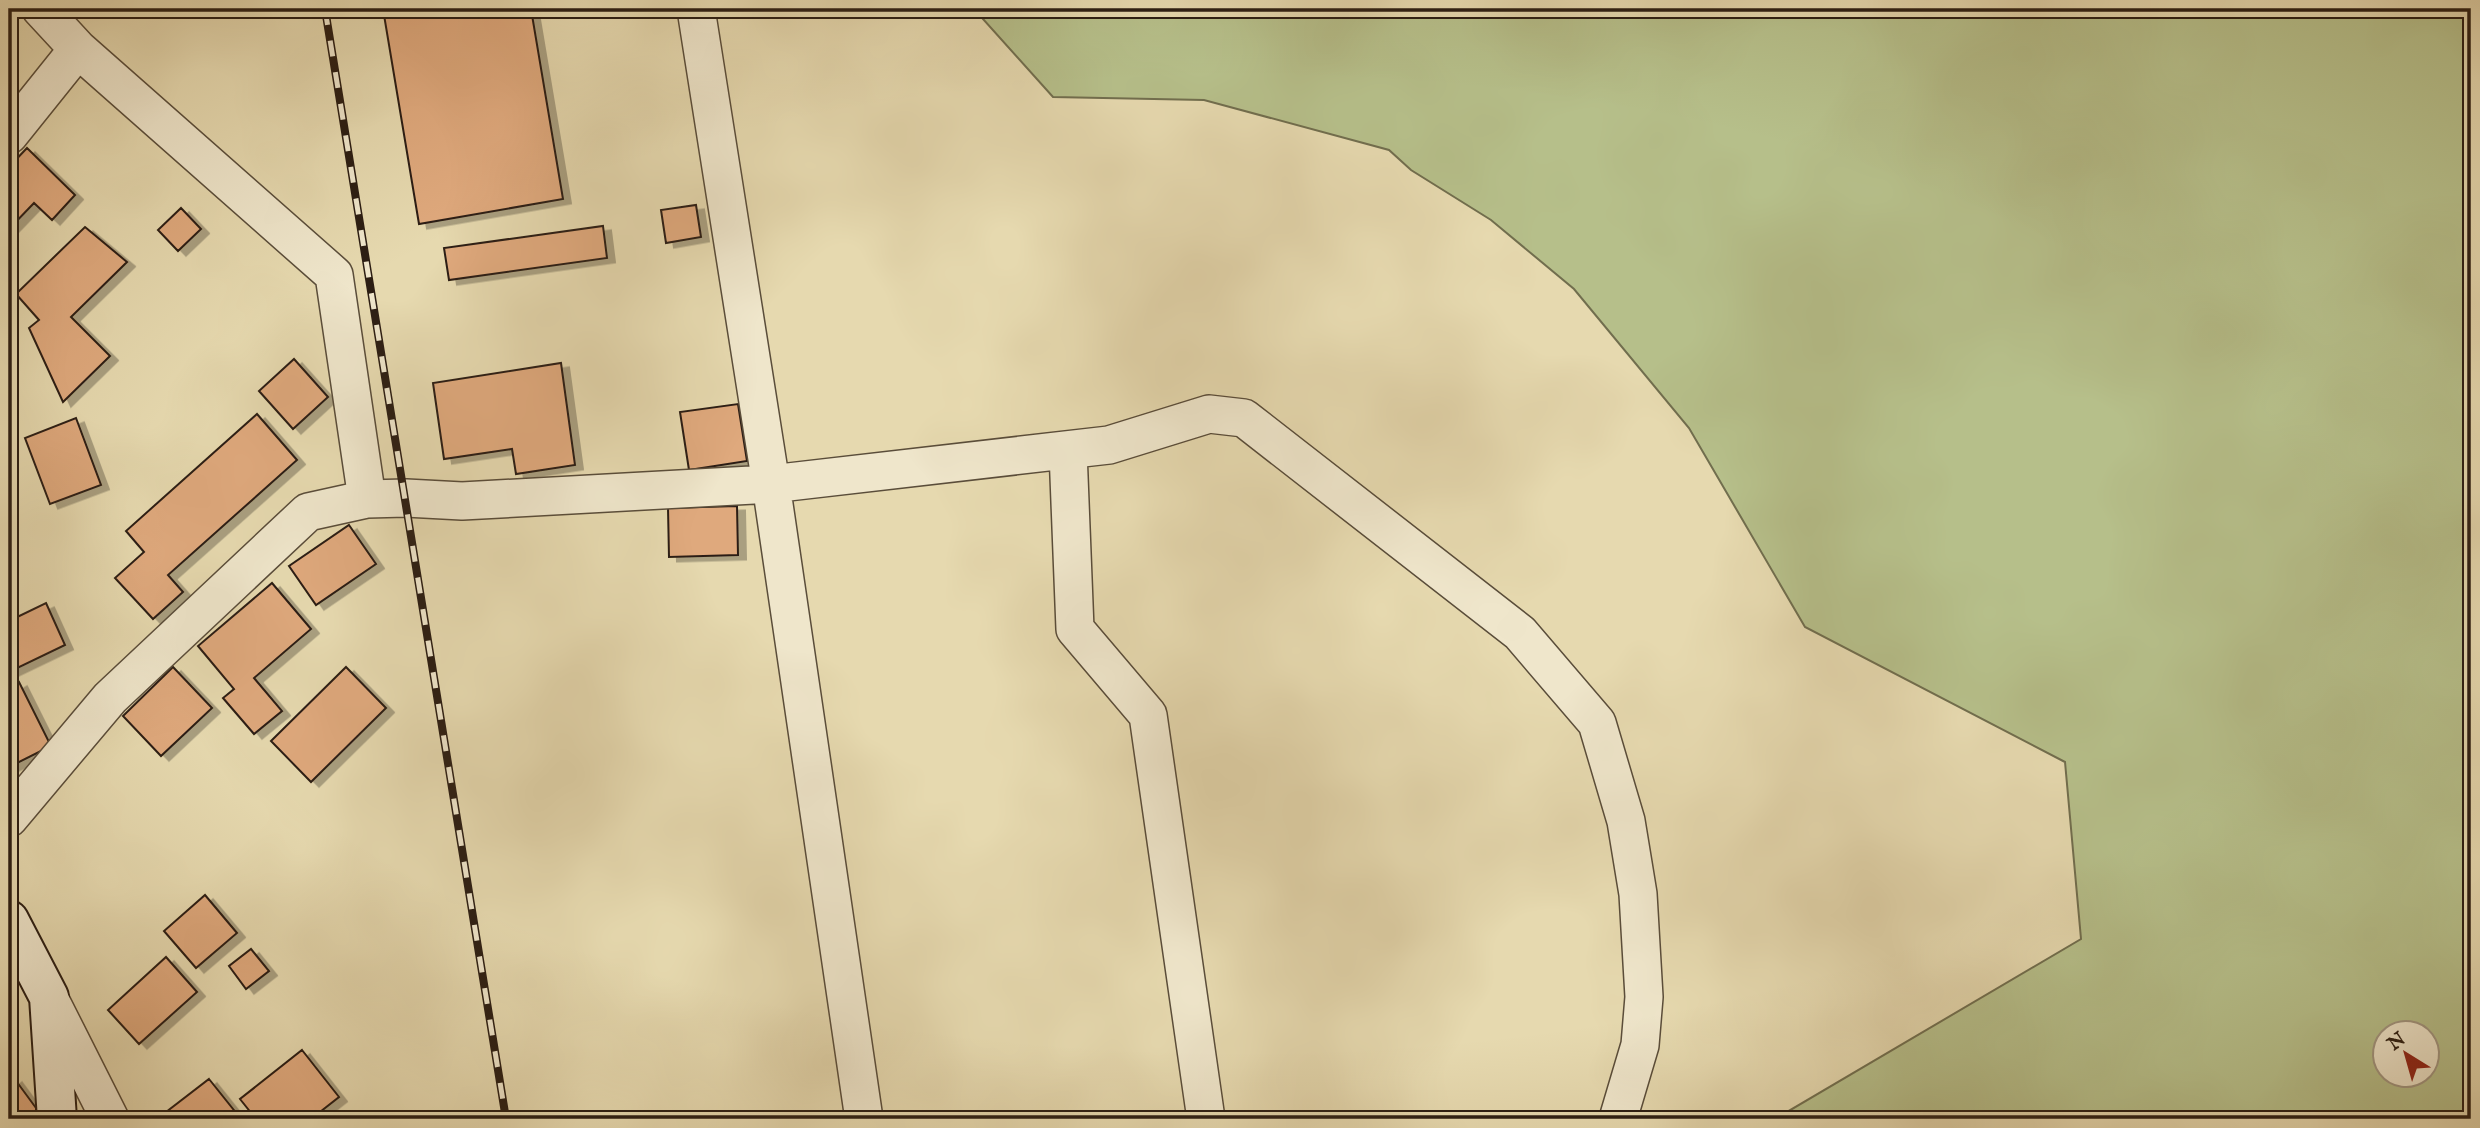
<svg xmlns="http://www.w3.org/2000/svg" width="2480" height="1128" viewBox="0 0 2480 1128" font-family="'IM FELL English',serif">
  <defs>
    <filter id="shadow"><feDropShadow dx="8" dy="4.5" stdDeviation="0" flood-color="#0004"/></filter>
  </defs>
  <rect width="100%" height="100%" fill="#e6d9af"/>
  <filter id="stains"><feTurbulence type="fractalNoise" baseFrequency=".00286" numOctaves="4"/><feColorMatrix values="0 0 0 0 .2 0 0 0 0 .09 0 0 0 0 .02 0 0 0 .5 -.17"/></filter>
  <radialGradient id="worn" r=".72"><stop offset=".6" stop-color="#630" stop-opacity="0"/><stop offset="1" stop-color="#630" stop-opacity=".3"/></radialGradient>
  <path fill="#b6bf8a" stroke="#716e4e" stroke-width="2" fill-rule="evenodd" d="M974,9H2471V1119H1775L2081,939L2065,762L1805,627L1689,428L1574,289L1491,220L1411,170L1389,150L1204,100L1053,97ZM2386,1034H2428V1076H2386Z"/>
  <path fill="#dfa97d" stroke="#2c1e13" stroke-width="2" filter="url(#shadow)" d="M383,9H531L563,199L419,224Z
    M27,148L75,195L52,220L34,203L9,229V167Z
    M696,205L701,237L666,243L661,210Z
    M181,208L201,229L178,251L158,230Z
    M603,226L607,258L449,280L444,248Z
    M85,227L127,262L71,317L110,356L63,402L29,328L39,320L16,294Z
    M294,359L328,397L293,429L259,391Z
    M561,363L575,465L516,474L512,449L444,459L433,383Z
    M738,404L747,461L689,470L680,412Z
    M257,414L297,460L168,575L183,592L153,619L115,578L144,552L126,531Z
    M76,418L101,485L50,504L25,438Z
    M737,506L738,555L669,557L668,508Z
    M349,525L376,564L316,605L289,566Z
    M272,583L311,629L254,678L282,711L254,734L223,698L234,689L198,646Z
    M46,603L65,645L9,672V621Z
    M173,667L212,708L161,756L123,716Z
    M346,667L386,708L311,782L271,741Z
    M19,682L51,746L11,766L9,761V688Z
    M205,895L237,933L196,968L164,931Z
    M251,949L269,971L246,989L229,966Z
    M166,957L197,992L139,1044L108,1010Z
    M302,1050L339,1097L311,1119H256L240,1099Z
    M14,1078L36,1108V1119H9V1082Z
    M209,1079L241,1119H157Z"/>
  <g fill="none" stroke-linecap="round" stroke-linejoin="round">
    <defs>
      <path id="minor" d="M41,9L78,49L334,275L367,499
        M696,9L771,484L864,1119
        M9,135L78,49
        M1068,451L1075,629L1148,715L1206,1119
        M9,818L110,698L308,512L367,499L406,498L462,501L771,484L1109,445L1209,414L1244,418L1520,633L1597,723L1626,821L1638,894L1644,997L1640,1045L1618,1119
        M49,998L110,1119"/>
      <path id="secondary" d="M9,920L49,997L57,1119"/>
    </defs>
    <use href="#minor" stroke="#5a4d3a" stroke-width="40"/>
    <use href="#secondary" stroke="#2c1e13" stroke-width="42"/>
    <use href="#minor" stroke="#efe6cb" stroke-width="37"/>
    <use href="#secondary" stroke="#efe6cb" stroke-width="38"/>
    <defs>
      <path id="rail" d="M325,9L506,1119"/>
    </defs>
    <use href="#rail" stroke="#2c1e13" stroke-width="8"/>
    <use href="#rail" stroke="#efe6cb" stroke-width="5" stroke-dasharray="16" stroke-linecap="butt"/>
  </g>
  <rect width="2480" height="1128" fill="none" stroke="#e6d9af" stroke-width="35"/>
  <rect x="10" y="10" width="2459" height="1107" fill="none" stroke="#2c1e13" stroke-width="3.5"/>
  <rect x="18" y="18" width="2445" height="1093" fill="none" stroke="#2c1e13" stroke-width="2"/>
  <g transform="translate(2406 1054) rotate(323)"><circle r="33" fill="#efe6cb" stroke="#a19681" stroke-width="2"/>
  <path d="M0-5L12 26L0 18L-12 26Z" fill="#8f2418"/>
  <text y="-10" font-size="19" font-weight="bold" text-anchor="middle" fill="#2c1e13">N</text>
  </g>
  <rect width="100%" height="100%" filter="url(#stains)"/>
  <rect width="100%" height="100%" fill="url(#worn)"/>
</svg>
